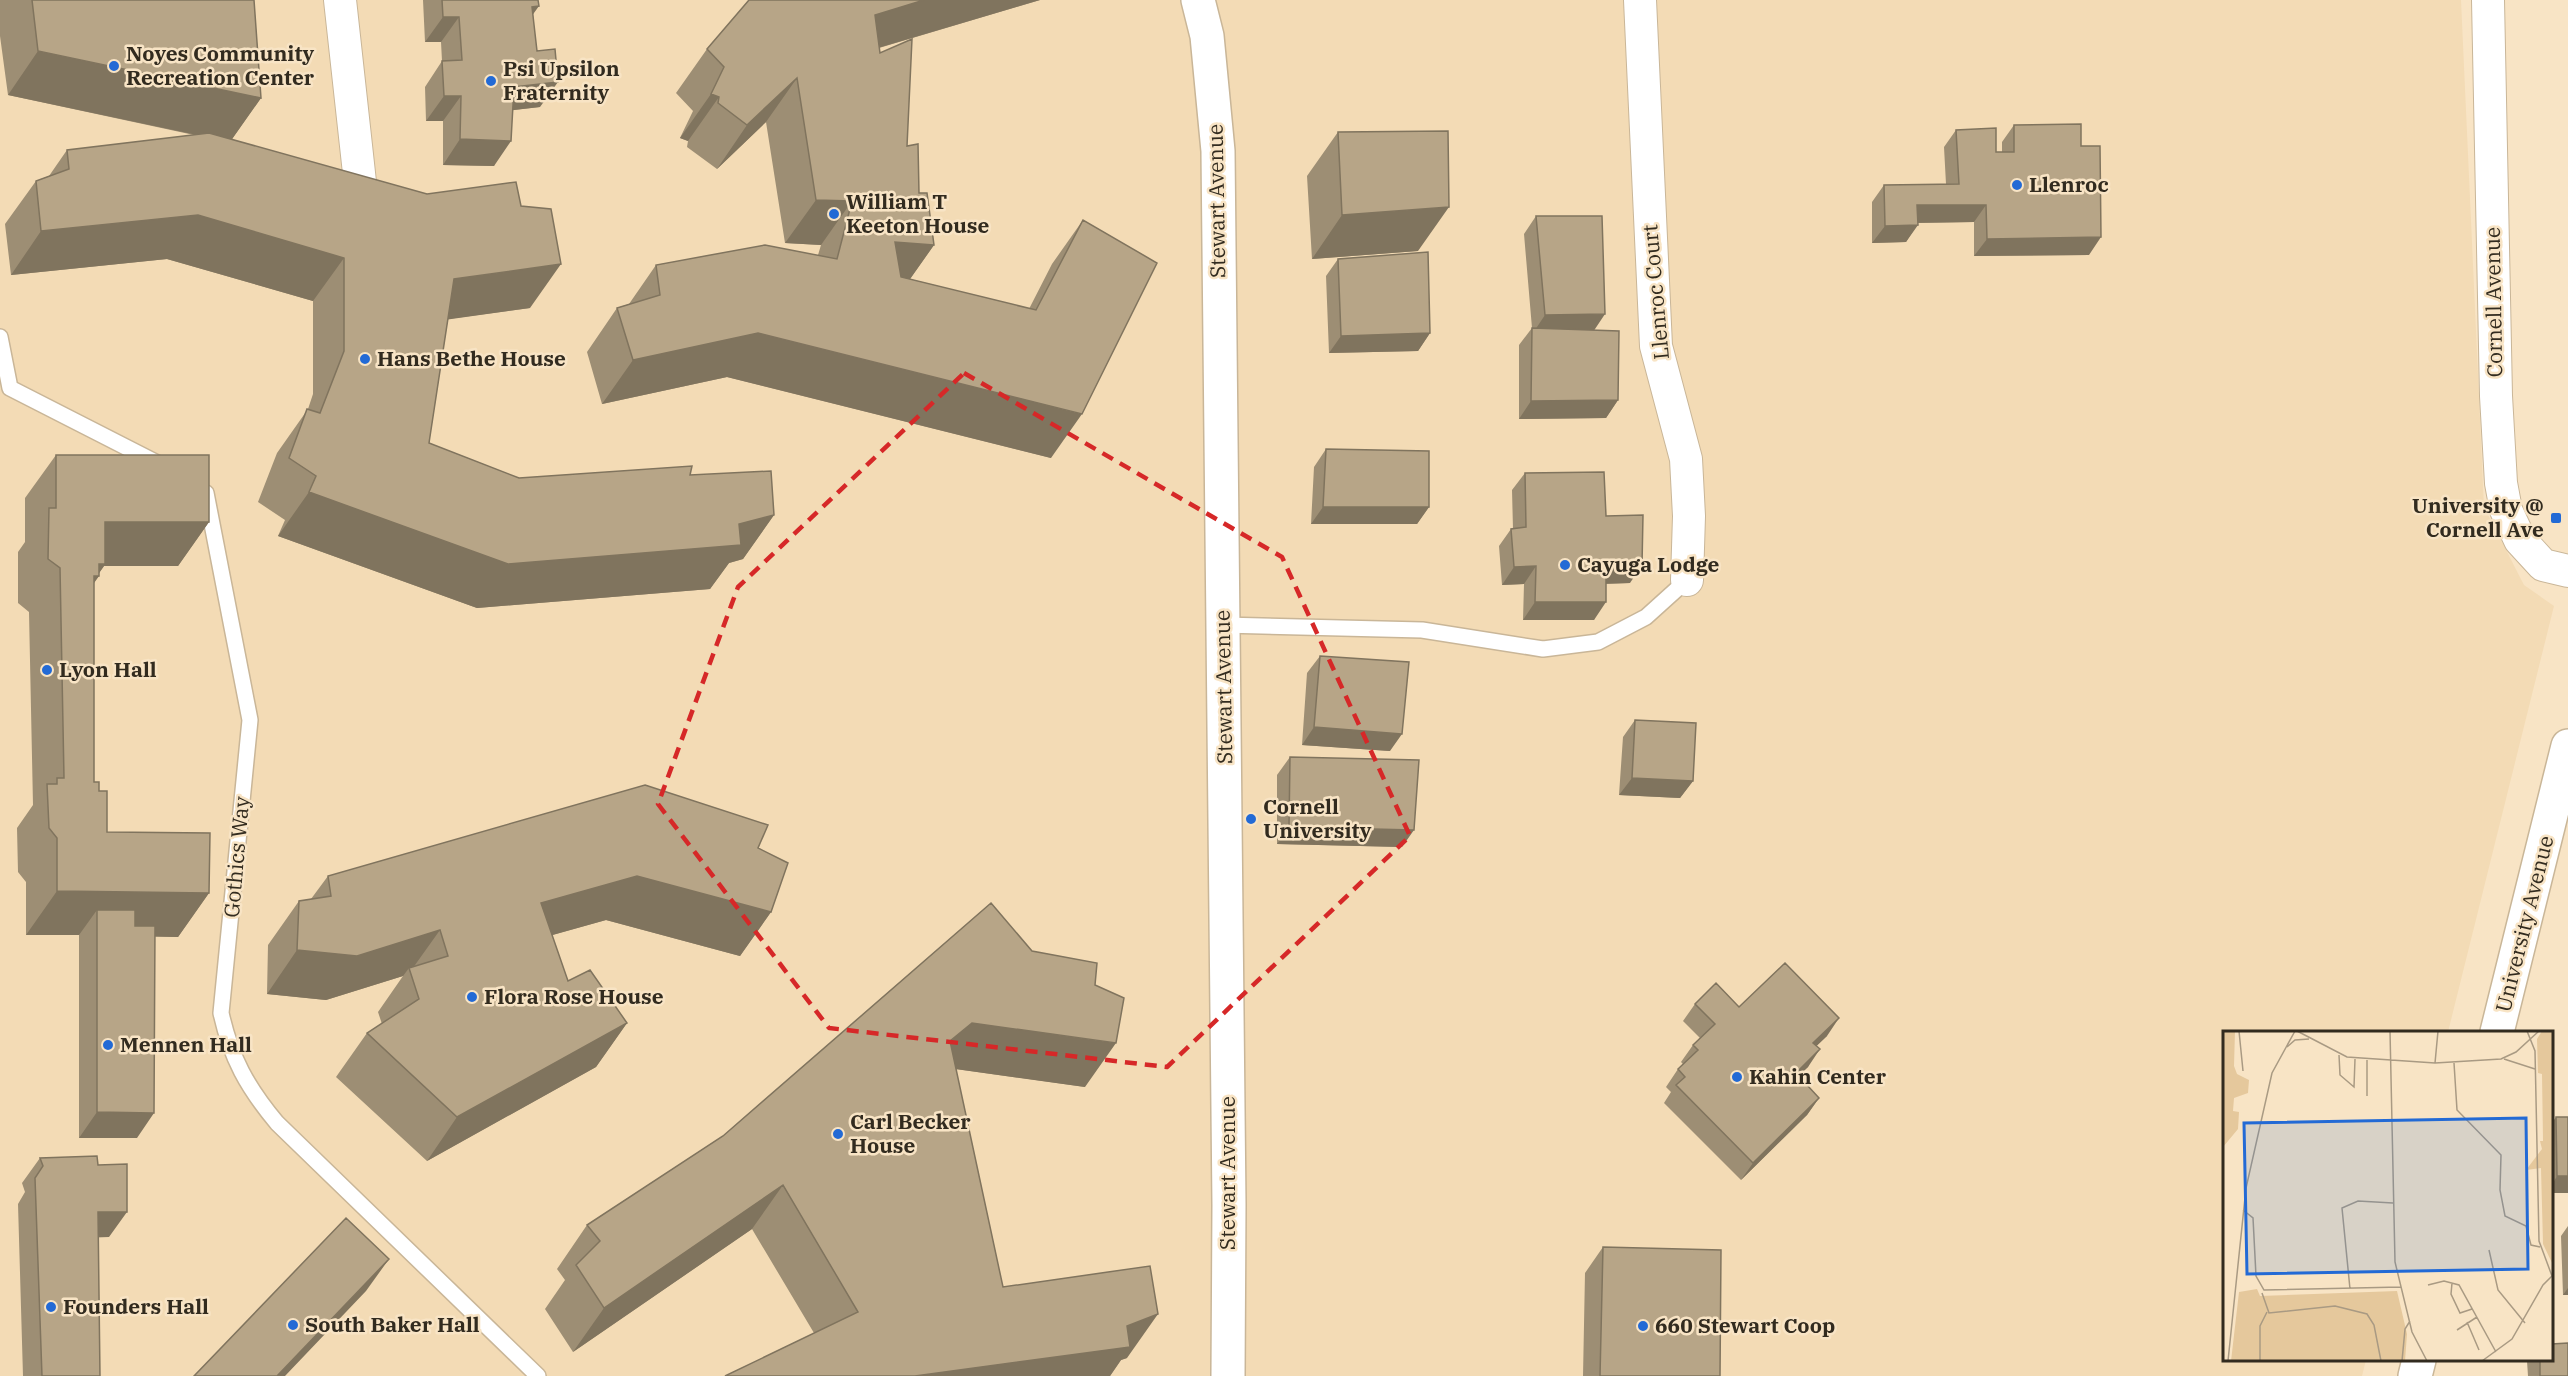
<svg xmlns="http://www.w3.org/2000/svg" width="2568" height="1376" viewBox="0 0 2568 1376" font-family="'IBM Plex Serif',serif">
  <rect width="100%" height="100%" fill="#f8e4c5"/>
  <path fill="#f3dbb5" d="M0,0H2461L2484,507L2524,585L2554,606L2448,1032H2224V1360H2366L2362,1376H0Z"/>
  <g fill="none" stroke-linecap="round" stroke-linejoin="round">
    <defs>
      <path id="service" d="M0,337L10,388L159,464
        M206,493L250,720L221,1013C231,1058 247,1087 277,1123L538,1376
        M1223,625L1422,630L1543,649L1598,642L1646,617L1687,580"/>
      <path id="minor" d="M340,0L360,182
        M1640,0L1656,346L1686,459L1689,516L1687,580
        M2488,0L2496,396L2501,483L2506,510L2520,540L2543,565L2568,571"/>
      <path id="tertiary" d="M1198,0L1207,36L1218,151L1229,1205L1228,1376
        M2497,1032L2568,746
        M2415,1376L2419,1360"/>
    </defs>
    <use href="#service" stroke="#c9b698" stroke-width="18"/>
    <use href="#minor" stroke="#c9b698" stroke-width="34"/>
    <use href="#tertiary" stroke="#c9b698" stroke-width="36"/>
    <use href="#service" stroke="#fff" stroke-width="15"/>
    <use href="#minor" stroke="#fff" stroke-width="32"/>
    <use href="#tertiary" stroke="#fff" stroke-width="33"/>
  </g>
  <path fill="#9d8e74" d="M0,0H254L261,98L232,139L530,308L448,319L429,443L519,478L690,475L774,515L743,559L729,563L710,589L477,608L278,536L285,520L258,502L277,453L308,409L313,394V301L167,259L11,275L5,224L36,181L49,176L67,150L194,135L8,95L0,36Z
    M423,0H538L533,14L540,107L513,110L494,166L443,165V121H426L425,87L442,61L441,42H425Z
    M749,0H1040L879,48L880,53L934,245L910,279L1029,309L1052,264L1083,220L1051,458L727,377L602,404L587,352L617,308L629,304L656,265L818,255L821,245L785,243L766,122L717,169L687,147L688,141L680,138L693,111L676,93L707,49Z
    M2014,125L2081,146L2089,255L1974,256V222L1918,223L1906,242L1872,243V202L1884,185L1946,184L1944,147L1956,130L1996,152H2002V142Z
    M1338,132L1418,251L1312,259L1307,176Z
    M1536,216L1594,330L1618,400L1606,418L1519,419V345L1532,328L1524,234Z
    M1338,259L1430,333L1418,351L1329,353L1326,276Z
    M1326,449L1429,507L1417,524H1311L1314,467Z
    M56,455L209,522L178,566H104L99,573V576L94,582V782L99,791L107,832L209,893L178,937L155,936L137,1138H79V935H26V882L18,872L17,828L33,805L29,612L18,603V552L25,542V498Z
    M1525,473L1606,516L1630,583L1606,584L1594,620H1523L1524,584L1502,585L1499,546L1511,529H1513L1512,490Z
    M1320,656L1390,751L1302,745L1307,673Z
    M1635,720L1693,781L1680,798L1619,795L1623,737Z
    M1290,757L1402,847L1277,844V775Z
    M758,848L771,912L740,956L606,920L552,935L568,981L627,1023L596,1067L427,1161L336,1077L367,1033L382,1024L378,1012L403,976L326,1000L267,994L268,945L299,901L311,899L328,876Z
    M991,903L1085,1087L956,1069L1003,1287L1127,1358L1121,1360L1110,1376H725L814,1333L752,1229L573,1352L545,1309L565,1280L557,1269L587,1225L723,1136Z
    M1695,1004L1739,1007L1827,1036L1816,1046L1808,1067L1798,1076L1819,1098L1807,1115L1741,1180L1664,1103L1671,1092L1666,1087L1678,1069L1683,1064L1681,1062L1693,1045L1700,1038L1683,1021Z
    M2556,1117H2568V1193H2552V1123Z
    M40,1158L98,1165L109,1237H98L100,1376H23L18,1204L25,1192L22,1183Z
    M2568,1226V1295H2563L2561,1236Z
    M1603,1247L1720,1376H1583L1585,1273Z
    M2529,1359H2552L2568,1376H2528L2527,1361Z"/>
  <path fill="#80745e" d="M924,0H1040L844,58L875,15Z
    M539,6L521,31L532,7Z
    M443,17H459L441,42H425Z
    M38,51L261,98L230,142L8,95Z
    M797,78L766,122L717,169L747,125Z
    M558,82L540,107L496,112L514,87Z
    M711,94L719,97L688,141L680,138Z
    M444,96H461L443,121H426Z
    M460,139L511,141L494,166L443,165Z
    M816,200L852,201L821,245L785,243Z
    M1917,205H1986L1974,222L1905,223Z
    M1449,207L1418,251L1312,259L1342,215Z
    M198,215L344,258L313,301L167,259L11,275L41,231Z
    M1918,225L1906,242L1872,243L1885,226Z
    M2101,237L2089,255L1974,256L1987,239Z
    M895,242L934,245L903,289Z
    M561,264L530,308L423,323L454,279Z
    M1605,314L1593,332L1533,333L1545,315Z
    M758,333L1082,414L1051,458L727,377L602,404L633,360Z
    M1430,333L1418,351L1329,353L1341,336Z
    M1618,400L1606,418L1519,419L1531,401Z
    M309,492L739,524L774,515L743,559L729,563L710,589L477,608L278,536Z
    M1323,507H1429L1417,524H1311Z
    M105,522H209L178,566H104L97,576H99L68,620Z
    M1642,565L1630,583L1593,584L1606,567Z
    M1536,566L1524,584L1502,585L1514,567Z
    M1535,602H1606L1594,620H1523Z
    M1314,727L1402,734L1390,751L1302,745Z
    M1632,778L1693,781L1680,798L1619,795Z
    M1289,827L1414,830L1402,847L1277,844Z
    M637,876L771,912L740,956L606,920L510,947L541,903Z
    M57,891L209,893L178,937L97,936V910L79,935H26Z
    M440,930L410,972L409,968L403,976L326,1000L267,994L297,950Z
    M1839,1018L1827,1036L1801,1061L1813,1043Z
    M627,1023L596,1067L427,1161L457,1117Z
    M972,1023L1116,1043L1085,1087L941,1067L950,1041Z
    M1820,1049L1808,1067L1783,1091L1796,1073Z
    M1819,1098L1807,1115L1741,1180L1753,1163Z
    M97,1112L154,1113L137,1138H79Z
    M2557,1176H2568V1193H2552V1185Z
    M783,1185L752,1229L573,1352L604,1308Z
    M98,1212H127L109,1237L80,1238Z
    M389,1259L366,1291L285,1376H277Z
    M2568,1288V1295H2563Z
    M1158,1314L1127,1358L1121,1360L1110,1376H915L1127,1326Z"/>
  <path fill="#b7a587" stroke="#80745e" stroke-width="1.5" d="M32,0H254L261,98L38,51Z
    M442,0H538L539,6L532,7L537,51L555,49L558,82L514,87L511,141L460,139L461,96H444L442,61L462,60L459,17H443Z
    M749,0H924L875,15L880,53L912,39L907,146L918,144L919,193H927L934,245L895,242L901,277L1036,310L1083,220L1157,263L1082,414L758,333L633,360L617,308L660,295L656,265L765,245L837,259L852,201L816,200L797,78L747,125L718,103L719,97L711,94L724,67L707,49Z
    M2081,124V146H2100L2101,237L1987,239L1986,205H1917L1918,225L1885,226L1884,185L1959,184L1956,130L1996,128V152H2014V125Z
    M1448,131L1449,207L1342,215L1338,132Z
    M209,133L427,194L516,182L521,206L551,209L561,264L454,279L429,443L519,478L692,466L690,475L771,471L774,515L739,524L741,545L508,564L309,492L316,476L289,458L307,409L320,413L344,351V258L198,215L41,231L36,181L69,169L67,150Z
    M1536,216H1602L1605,314L1545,315Z
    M1428,252L1430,333L1341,336L1338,259Z
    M1532,328L1619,331L1618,400L1531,401Z
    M1326,449L1429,451V507H1323Z
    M56,455H209V522H105V564H99V576H94V782H99V791H107V832L210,833L209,893L57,891V838L49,828L47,784H57V778H64L60,568L48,559L49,508H56Z
    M1604,472L1606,516L1643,515L1642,565L1606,567V602H1535L1536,566L1514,567L1511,529L1526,527L1525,473Z
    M1320,656L1409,662L1402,734L1314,727Z
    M1635,720L1696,723L1693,781L1632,778Z
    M1290,757L1419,760L1414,830L1289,827Z
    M645,785L768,825L758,848L788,863L771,912L637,876L541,903L568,981L590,970L627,1023L457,1117L367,1033L419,999L409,968L448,956L440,930L357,956L297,950L299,901L331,896L328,876Z
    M991,903L1032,951L1097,963L1095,985L1124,998L1116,1043L972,1023L950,1041L1003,1287L1150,1266L1158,1314L1127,1326L1130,1347L915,1376H725L858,1312L783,1185L604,1308L576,1265L600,1241L587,1225L723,1136Z
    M97,910H135V926H155L154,1113L97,1112Z
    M1785,963L1839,1018L1813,1043L1820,1049L1796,1073L1819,1098L1753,1163L1676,1085L1685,1077L1678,1069L1698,1050L1693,1045L1715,1024L1695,1004L1716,983L1739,1007Z
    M2556,1117H2568V1176H2557Z
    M97,1156L98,1165L127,1164V1212H98L100,1376H42L35,1178L43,1166L40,1158Z
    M346,1218L389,1259L277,1376H194Z
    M1603,1247L1721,1250L1720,1376H1600Z
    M2568,1343V1376H2540V1359H2552V1344Z"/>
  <path fill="none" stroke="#d62828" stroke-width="4.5" stroke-dasharray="12 8" stroke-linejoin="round" d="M964,373L1282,557L1410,836L1167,1067L829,1028L658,804L738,587Z"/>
  <g fill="#236ad5" stroke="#f8e4c5" stroke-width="2">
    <circle cx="114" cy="66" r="6"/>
    <circle cx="491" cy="81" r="6"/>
    <circle cx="2017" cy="185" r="6"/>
    <circle cx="834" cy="214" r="6"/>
    <circle cx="365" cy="359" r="6"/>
    <rect x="2550" y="512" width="12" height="12" rx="3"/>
    <circle cx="1565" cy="565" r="6"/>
    <circle cx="47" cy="670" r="6"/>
    <circle cx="1251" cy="819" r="6"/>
    <circle cx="472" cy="997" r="6"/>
    <circle cx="108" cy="1045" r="6"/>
    <circle cx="1737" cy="1077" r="6"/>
    <circle cx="838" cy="1134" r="6"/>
    <circle cx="51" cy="1307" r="6"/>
    <circle cx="293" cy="1325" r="6"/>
    <circle cx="1643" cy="1326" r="6"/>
  </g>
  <g text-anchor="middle" stroke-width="5" stroke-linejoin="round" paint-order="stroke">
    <g font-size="21" font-weight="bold" fill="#322b1f" stroke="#f8e4c5" text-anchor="start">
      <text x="126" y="61">Noyes Community<tspan x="126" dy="24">Recreation Center</tspan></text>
      <text x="503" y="76">Psi Upsilon<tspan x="503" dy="24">Fraternity</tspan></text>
      <text x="2029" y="192">Llenroc</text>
      <text x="846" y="209">William T<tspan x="846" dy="24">Keeton House</tspan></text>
      <text x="377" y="366">Hans Bethe House</text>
      <text x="2544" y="513" text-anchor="end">University @<tspan x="2544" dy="24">Cornell Ave</tspan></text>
      <text x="1577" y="572">Cayuga Lodge</text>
      <text x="59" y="677">Lyon Hall</text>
      <text x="1263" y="814">Cornell<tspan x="1263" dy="24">University</tspan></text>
      <text x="484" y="1004">Flora Rose House</text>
      <text x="120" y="1052">Mennen Hall</text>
      <text x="1749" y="1084">Kahin Center</text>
      <text x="850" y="1129">Carl Becker<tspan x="850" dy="24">House</tspan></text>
      <text x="63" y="1314">Founders Hall</text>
      <text x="305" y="1332">South Baker Hall</text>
      <text x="1655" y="1333">660 Stewart Coop</text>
    </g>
    <g font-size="21" fill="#322b1f" stroke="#f8e4c5">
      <text transform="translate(1217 201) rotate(-91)" y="7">Stewart Avenue</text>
      <text transform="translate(1656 292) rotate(-95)" y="7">Llenroc Court</text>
      <text transform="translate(2494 302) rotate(-91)" y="7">Cornell Avenue</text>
      <text transform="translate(1224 687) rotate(-91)" y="7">Stewart Avenue</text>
      <text transform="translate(237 857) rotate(-85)" y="7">Gothics Way</text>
      <text transform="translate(2525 924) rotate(-76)" y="7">University Avenue</text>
      <text transform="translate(1228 1173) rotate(-90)" y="7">Stewart Avenue</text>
    </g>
  </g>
  <g transform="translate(2223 1031)">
    <rect width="330" height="330" fill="#f8e4c5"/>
    <path d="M0,0H12L11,35L14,43L26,49L25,62L11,67L10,80L16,81L15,98L0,116ZM319,0H330V234L320,213L318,137L303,139L319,118L317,110H320L319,43L315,42L314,8ZM34,258L37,265L174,260L184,303L182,330H8L16,261Z" fill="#e5c89c"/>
    <path fill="none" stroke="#a99a83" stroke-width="1.5" d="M16,0L20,40M74,0L124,26L212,32L278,28L293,21L316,0M167,0L172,231L189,301L204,330M304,0L312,20L316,210L329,245M64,16L72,9L86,8M116,24L117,44L131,56L132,28M281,28L312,38M144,29V65M212,32L215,0M231,32L234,79L278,124L277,159L282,185L303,195L308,214L317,216M20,179L30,187L33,245L41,259L178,256M266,219L275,259L302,292M229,252L228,263L237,282L249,278M205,254L221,250L236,254L273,321M127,258L119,177L135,170L170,172M39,262L46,282L112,275L144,283L151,294L158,330M244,291L256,319M234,299L254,286M5,330L23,157L49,42L72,0M37,330V295L44,281M179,330L182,298L187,290M259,330L289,308L320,254L330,244"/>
    <path fill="#236ad5" fill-opacity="0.15" stroke="#236ad5" stroke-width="3" d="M303,87L305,238L24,243L21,92Z"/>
    <rect width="330" height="330" fill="none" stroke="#322b1f" stroke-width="3"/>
  </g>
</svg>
